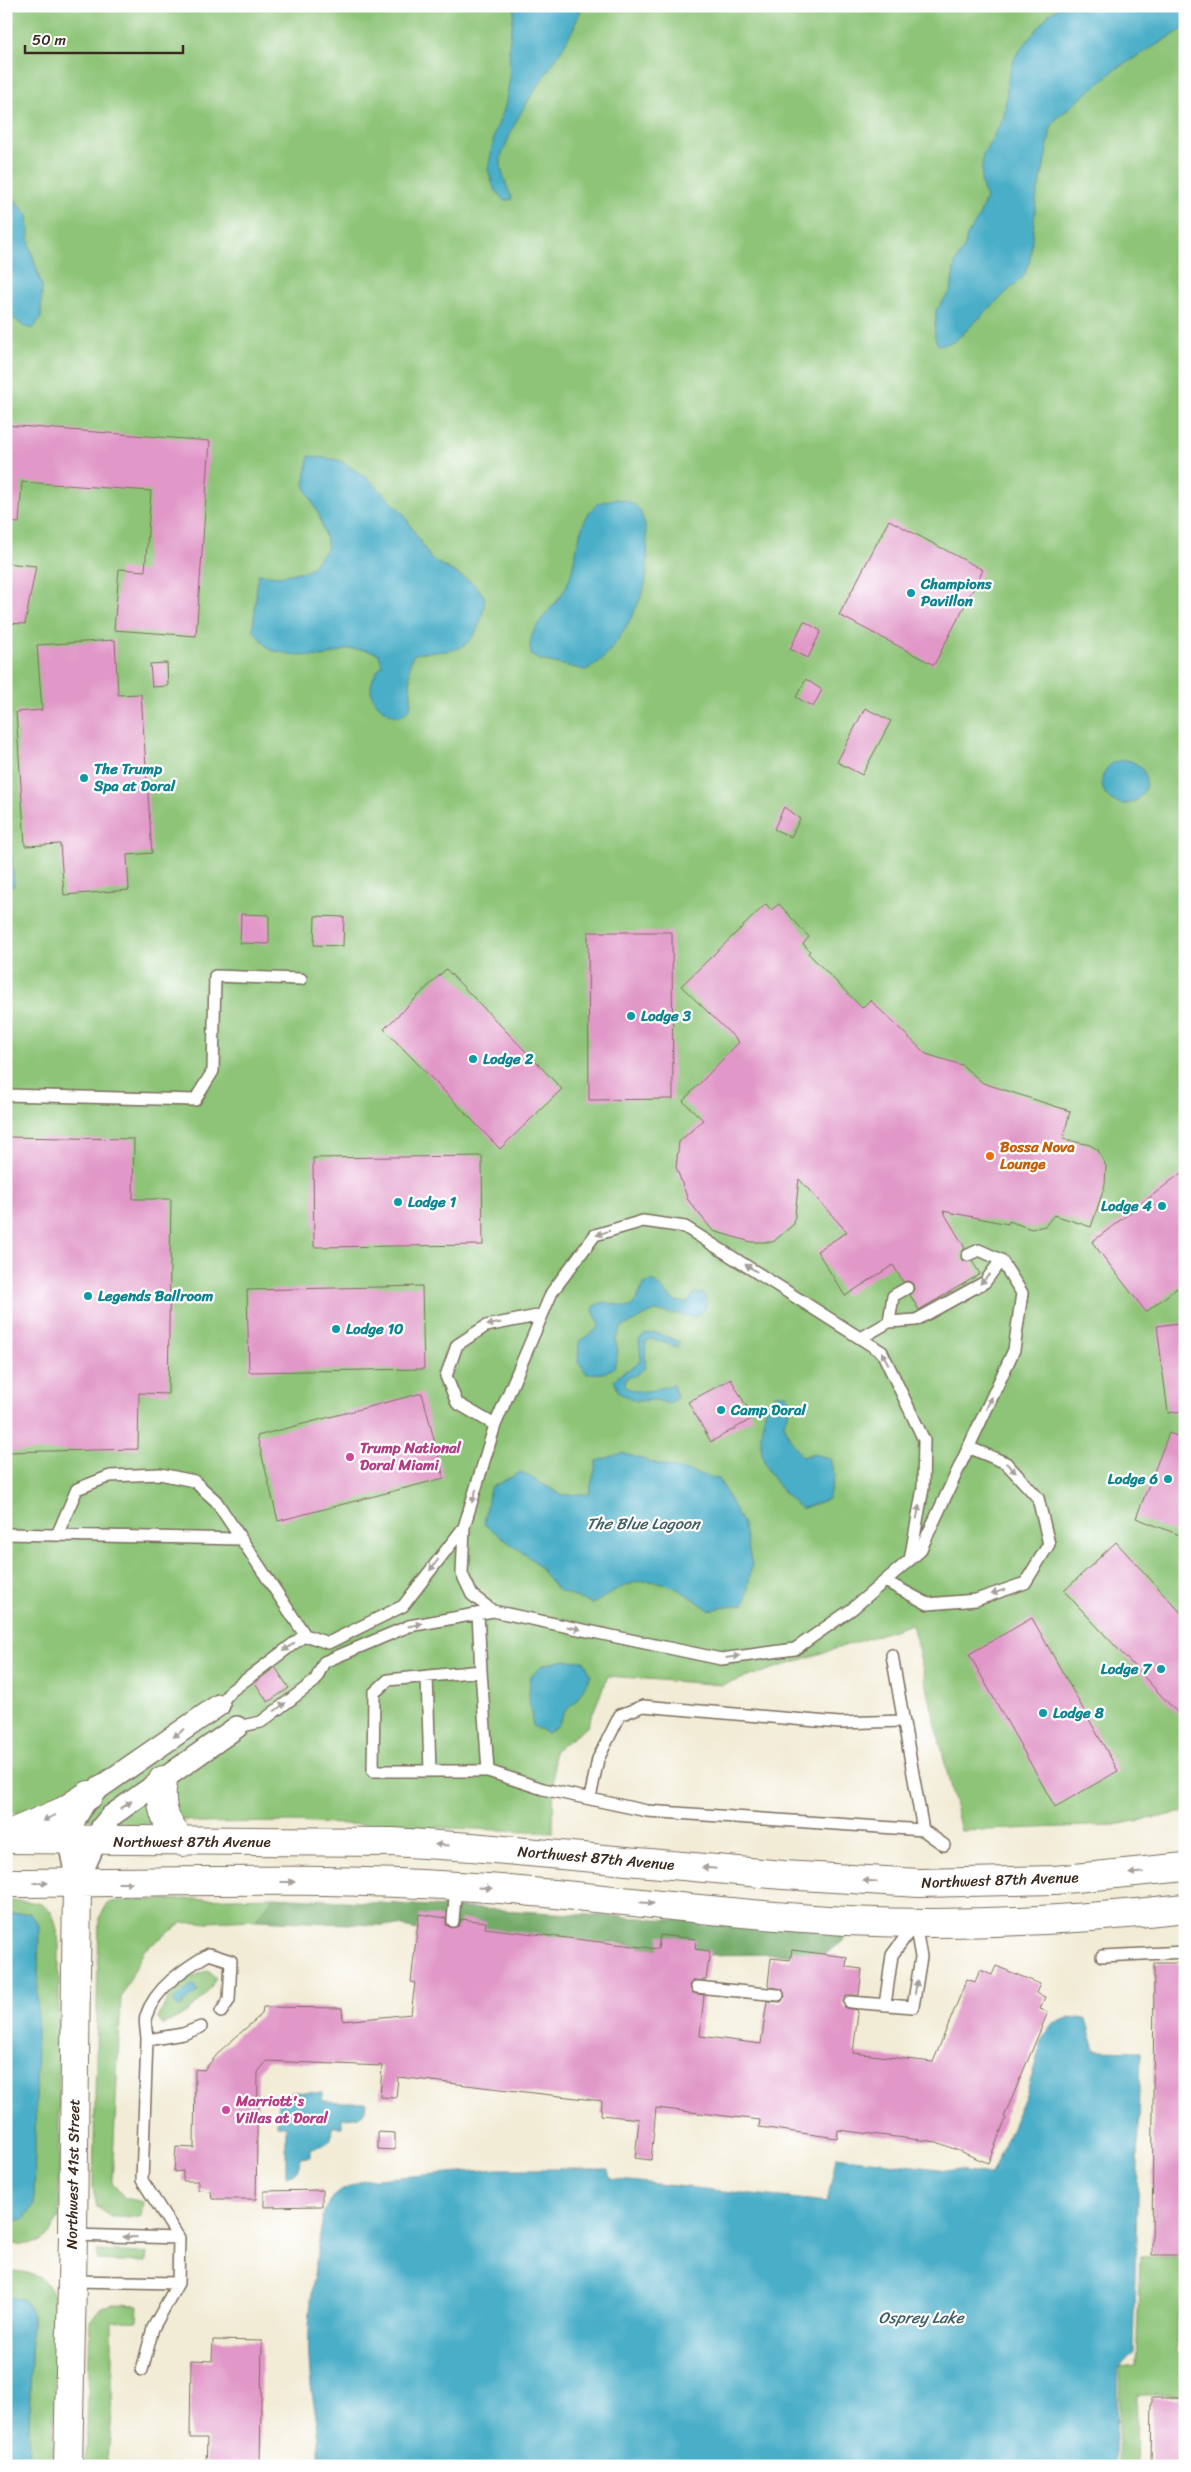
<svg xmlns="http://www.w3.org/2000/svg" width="1191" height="2472" viewBox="0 0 1191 2472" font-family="Sriracha,sans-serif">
  <rect width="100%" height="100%" fill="#fff"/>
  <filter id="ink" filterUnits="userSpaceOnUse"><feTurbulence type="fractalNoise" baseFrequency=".02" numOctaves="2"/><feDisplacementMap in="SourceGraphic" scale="10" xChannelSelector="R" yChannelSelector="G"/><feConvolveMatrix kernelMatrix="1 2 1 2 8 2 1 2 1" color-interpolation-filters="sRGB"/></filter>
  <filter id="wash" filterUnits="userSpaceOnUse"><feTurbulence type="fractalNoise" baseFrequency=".0096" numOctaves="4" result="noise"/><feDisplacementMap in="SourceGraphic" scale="20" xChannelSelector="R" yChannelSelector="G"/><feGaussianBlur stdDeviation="1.12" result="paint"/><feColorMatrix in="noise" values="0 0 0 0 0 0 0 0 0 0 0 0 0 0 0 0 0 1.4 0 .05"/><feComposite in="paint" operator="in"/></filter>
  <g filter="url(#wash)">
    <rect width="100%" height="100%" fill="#f2ecd6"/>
    <path fill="#8dc477" stroke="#64774a" d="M6,6H1185V1812L1114,1825L961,1831L912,1624L723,1685L608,1676L587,1727L554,1751L553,1832L290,1822L198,1823L188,1820C157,1822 115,1832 86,1817L6,1812Z
      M274,1897L256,1920L182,1923L144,1950L121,1998L112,2183L125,2198L143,2202L141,2217H112L97,2207L93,2188L99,1918L108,1903L117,1901Z
      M6,1901C47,1901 54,1902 59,1944V2218C44,2246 36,2245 6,2244V2222L8,2223V1913L6,1914Z
      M209,1970L216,1978C202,2004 189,2012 163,2025L158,2019C169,1991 181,1981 209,1970Z
      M97,2251L147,2253L146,2262L97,2260Z
      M1140,2257H1185V2299L1178,2316L1176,2335L1177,2351L1185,2366V2395H1137L1136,2466H1118L1120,2367L1136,2365Z
      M6,2271C33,2271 49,2277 57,2304L53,2466H28L32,2312L6,2297Z
      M113,2304L138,2305L137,2321L112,2322V2416L107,2466H86L90,2321L101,2307Z"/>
    <path fill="#72aa68" stroke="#566a43" d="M274,1897L850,1930L842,1942L821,1957L799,1954L694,1955L613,1942L497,1946L398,1926L256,1920Z"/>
    <path fill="#48aec8" stroke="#426c73" d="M515,6H582C567,55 528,90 509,137C507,144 502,152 501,159C500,173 508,187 512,199L504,201L494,188L488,170L495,132L505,107L510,77L509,46Z
      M1061,6H1185V28L1116,69L1057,118L1051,128L1042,176L1037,193L1030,260L1024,276L954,342L938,345C931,332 937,323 936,310L951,291L955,263L965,246L967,235L978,219L986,198L981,183L983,155L1004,117L1009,73L1016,55L1050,13Z
      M6,189L28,215L30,247L42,286L41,318L33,329L23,326L6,312Z
      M309,456L339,460L370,480L403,513L431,559L473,583L485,597C484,617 476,646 452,650C439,653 426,650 413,655C405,671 414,692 410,709L400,717C372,709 361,688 382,665L379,654L366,650L348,649L323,657L295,655L270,650L253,630L258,574L280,576L309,570L328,547L319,515L304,485Z
      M617,499C625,500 632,502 638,508C649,522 650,571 644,588C638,610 608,665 585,670L540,660L532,656C522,631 553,610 564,591C578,566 575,528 593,508C599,501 609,500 617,499Z
      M1102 782a22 22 0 1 1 44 0a22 22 0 1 1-44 0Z
      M6,821H9L14,886L6,887Z
      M653,1281L675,1301L687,1303L695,1293H703L707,1300L705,1309L695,1317L655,1311L622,1327L615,1340L618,1351L614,1368L603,1373L587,1374L578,1361L579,1342L596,1330L600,1324L593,1311L595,1305L605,1302L629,1308L637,1300L643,1284Z
      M656,1333L680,1342L677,1347L652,1339L646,1341L645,1368L636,1375L626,1378L625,1386C641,1397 656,1388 673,1385L677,1397L669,1404L656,1400L636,1401L619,1393L614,1380C624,1369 631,1371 641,1359L639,1340L645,1334Z
      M775,1394H787L791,1405L784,1423L789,1437L802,1457L812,1454L830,1458L834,1477L828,1499L801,1509C774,1484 754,1462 763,1422C765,1410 767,1403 775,1394Z
      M622,1453L658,1464L719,1479L743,1525L752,1564L745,1604L709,1610C687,1594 660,1573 630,1584C617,1588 604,1598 592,1604L558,1590L534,1561L484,1524L490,1488L521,1472L562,1495L589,1494L597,1461Z
      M565,1660L584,1661L591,1675L576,1701L565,1711L558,1725L547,1733L533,1726L529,1699L530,1678L542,1665Z
      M30,1913L39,1925L34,2205L24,2219L8,2223L6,2222V1914Z
      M193,1984L198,1991L179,2008L173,2001Z
      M1070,2017L1086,2019L1095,2050L1141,2051L1133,2353L1118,2369L1115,2466H318C323,2435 312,2405 310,2375C305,2320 315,2265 324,2211L330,2200L341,2191L363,2180L499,2169H608L610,2179L827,2202L836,2157L991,2175L1027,2092L1043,2038L1052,2025Z
      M294,2092L322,2093L323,2101L366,2103C365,2118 355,2117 342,2118V2127H332C332,2142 325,2147 310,2148V2157L300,2158C299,2169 298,2174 286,2176V2126H277L278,2103L286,2094Z
      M6,2297L24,2299L32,2312L28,2466H6Z"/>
    <g id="blocks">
      <path fill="#e197c8" d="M6,425L210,441L196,636L114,630L119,569L145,571L151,491L22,482L19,523L6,522Z
        M889,520L983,570L934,665L839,615Z
        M6,563L36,566L25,624L6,623Z
        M804,621L821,631L808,658L790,649Z
        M115,640L118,695L141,694L152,853L127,855L129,890L64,895L60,844L25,846L16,712L42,710L37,645Z
        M167,663L168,686L152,687L150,664Z
        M806,679L822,690L813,707L796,697Z
        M865,708L891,721L862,775L837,762Z
        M784,807L800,819L791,837L774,829Z
        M766,904L771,910L779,904L809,937L803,944L810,951L808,953L862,1008L870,1000L926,1054L962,1065L983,1083L1070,1111L1063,1139L1090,1145L1098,1150L1106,1166L1105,1185L1091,1227L1054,1215L1045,1226L1031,1229L1009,1221L1008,1224L943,1211L965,1248L961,1254V1259L967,1262L972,1261L980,1274L919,1310L910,1295L914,1289L913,1284L908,1281L903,1282L893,1265L845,1296L817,1251L847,1232L799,1179L794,1224L773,1242H751L713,1231L688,1200L676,1167L679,1142L703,1120L683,1101L739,1042L681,986Z
        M241,914L269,915V944L240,943Z
        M315,916L344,917L343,946L314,945Z
        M588,932H672L673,1099L589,1100Z
        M446,969L562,1089L500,1149L384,1029Z
        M6,1137L134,1139L133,1199H171L168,1394L139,1393L138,1449L6,1452Z
        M482,1156L483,1245L314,1247L313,1158Z
        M1185,1170V1282L1146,1312L1092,1242Z
        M422,1286L424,1369L249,1372L247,1290Z
        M1185,1322V1411L1168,1413L1157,1326Z
        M731,1379L753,1418L711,1442L688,1402Z
        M422,1393L444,1478L278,1521L257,1436Z
        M1169,1433L1185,1439V1537L1136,1518Z
        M1116,1542L1185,1617V1721L1064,1591Z
        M1032,1618L1118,1771L1055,1807L969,1654Z
        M275,1667L289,1688L268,1702L255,1683Z
        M419,1914L446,1918V1925L452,1928L459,1926L461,1919L486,1922L485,1928L658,1949L660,1935L696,1939L695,1949L710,1951L706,1980H694L690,1986L693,1993L704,1995L700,2036L761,2044L767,2001L781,2002L785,1996L782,1989L769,1987L768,1984L771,1958L790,1960L792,1950L847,1957L846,1967L862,1969L859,1995H847L843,2001L845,2008L857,2010L858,2013L853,2053L933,2062L967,1979L975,1982L980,1970L992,1975L996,1966L1040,1984L1036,1993L1045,1997L1040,2009L1048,2012L1004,2117L1006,2118L988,2163L937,2142L838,2130L837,2138L759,2127L760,2120L656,2108L651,2160L635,2158L639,2119L601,2115L602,2101L398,2077L396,2098L380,2097L382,2066L267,2061L258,2072L256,2199H212L211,2191L198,2190V2181H183V2171L174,2172L176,2147L194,2148L195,2069L204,2070L221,2050L262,2014L263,2007L342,2008L343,2021L411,2014L415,1983L411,1982Z
        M1154,1963H1185V2255H1152Z
        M378,2132L395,2133V2150L378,2149Z
        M322,2190V2206L264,2207V2191Z
        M213,2340L262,2341L260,2466H206L207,2438H190L191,2360L212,2361Z
        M1152,2398H1185V2454H1183L1182,2466H1151Z"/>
    </g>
  </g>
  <g filter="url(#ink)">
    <use href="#blocks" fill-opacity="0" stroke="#7b6e5e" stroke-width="1"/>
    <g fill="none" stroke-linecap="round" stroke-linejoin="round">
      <defs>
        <path id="lane" d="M6,1095L195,1100L213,1071L215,976L301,979
          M968,1255L979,1250L1001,1260
          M889,1322L893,1296L907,1288
          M495,1425L457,1403L446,1376L457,1345L486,1326L542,1315
          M6,1534L241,1539
          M57,1535L77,1489L110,1476L160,1474L194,1481L216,1501L305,1635
          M885,1581L928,1604L976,1600L1025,1583L1049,1544L1038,1498L1006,1463L968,1447
          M493,1611L472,1595L462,1574L464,1527L495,1425L552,1292L595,1235L643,1221L685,1227L882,1352L924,1440L923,1488L910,1560
          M478,1614L481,1671L388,1680L374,1693L373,1771H488L481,1671
          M427,1676L430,1771
          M219,1705L231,1691L305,1635L328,1643L403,1606L464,1527
          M237,1727L261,1722L315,1681L324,1662L409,1626L493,1611L721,1659L795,1649L852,1609L920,1551L1014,1350L1022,1293L1001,1260L985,1282L916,1320L889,1322L861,1338
          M488,1771L543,1789L647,1811L923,1830L892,1655
          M590,1798L598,1759L620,1715L643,1706L840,1723L903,1721
          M923,1830L944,1845
          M453,1921L456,1886
          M1102,1956L1185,1952
          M697,1987L778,1995
          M850,2002L913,2007L921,1957L915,1923
          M885,2005L892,1955L914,1925
          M147,2040C147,2033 144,2022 146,2016C155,1988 185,1968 209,1954L231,1961L229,2000L221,2012
          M73,2235L179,2238
          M72,2281L178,2283
          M142,2370L153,2328L178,2283L179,2238L142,2180L147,2040L183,2034L201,2027"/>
        <path id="street" d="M77,1883L69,1841L75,1819L89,1795L219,1705
          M77,1883L102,1827L111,1816L237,1727"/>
        <path id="secondary" d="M163,1780C159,1805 164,1824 183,1842
          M7,1835L64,1811L89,1795
          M6,1839L392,1842L472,1847L783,1875L919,1883L1055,1880L1185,1867
          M6,1883C166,1882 327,1876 487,1888C607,1897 727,1915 847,1921C960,1926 1072,1921 1185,1908
          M68,2466L73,2235L77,1883"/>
      </defs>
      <use href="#lane" stroke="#7b6e5e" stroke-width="14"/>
      <use href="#street" stroke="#7b6e5e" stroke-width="24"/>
      <use href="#secondary" stroke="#7b6e5e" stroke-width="30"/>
      <use href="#lane" stroke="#fff" stroke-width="11"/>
      <use href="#street" stroke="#fff" stroke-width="21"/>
      <use href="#secondary" stroke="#fff" stroke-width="28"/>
    </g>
    <defs><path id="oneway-solid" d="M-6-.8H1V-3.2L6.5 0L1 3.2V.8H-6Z" transform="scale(1.25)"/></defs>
    <g fill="#a79f9a">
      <use href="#oneway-solid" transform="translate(603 1233) rotate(161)"/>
      <use href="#oneway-solid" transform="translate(751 1268) rotate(-148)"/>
      <use href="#oneway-solid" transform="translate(985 1279) rotate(135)"/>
      <use href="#oneway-solid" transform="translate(494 1324) rotate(169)"/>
      <use href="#oneway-solid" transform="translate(885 1358) rotate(-119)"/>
      <use href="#oneway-solid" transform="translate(989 1403) rotate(-64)"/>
      <use href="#oneway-solid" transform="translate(1011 1468) rotate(45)"/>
      <use href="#oneway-solid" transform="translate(474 1496) rotate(109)"/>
      <use href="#oneway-solid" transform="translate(918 1512) rotate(-80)"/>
      <use href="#oneway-solid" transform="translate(434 1565) rotate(127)"/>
      <use href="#oneway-solid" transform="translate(998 1592) rotate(161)"/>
      <use href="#oneway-solid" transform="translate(415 1625) rotate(-12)"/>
      <use href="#oneway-solid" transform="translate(574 1628) rotate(12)"/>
      <use href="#oneway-solid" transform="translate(289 1647) rotate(143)"/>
      <use href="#oneway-solid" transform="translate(733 1657) rotate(-8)"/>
      <use href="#oneway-solid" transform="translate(280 1707) rotate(-37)"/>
      <use href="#oneway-solid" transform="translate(179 1733) rotate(145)"/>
      <use href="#oneway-solid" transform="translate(126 1805) rotate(-34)"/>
      <use href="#oneway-solid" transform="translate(49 1818) rotate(156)"/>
      <use href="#oneway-solid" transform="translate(442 1845) rotate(-176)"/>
      <use href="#oneway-solid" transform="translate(709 1868) rotate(-175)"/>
      <use href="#oneway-solid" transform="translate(1136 1873) rotate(174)"/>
      <use href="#oneway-solid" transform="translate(870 1881) rotate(-177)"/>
      <use href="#oneway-solid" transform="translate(288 1882)"/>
      <use href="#oneway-solid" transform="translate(41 1883)"/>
      <use href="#oneway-solid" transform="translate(125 1883)"/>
      <use href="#oneway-solid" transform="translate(485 1888) rotate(4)"/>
      <use href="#oneway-solid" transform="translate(647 1903) rotate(5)"/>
      <use href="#oneway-solid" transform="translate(916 1987) rotate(-81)"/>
      <use href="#oneway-solid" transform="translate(130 2237) rotate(-178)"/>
    </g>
  </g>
  <g fill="#0f9aa8" stroke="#fff" stroke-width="2">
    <circle cx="911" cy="593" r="5"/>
    <circle cx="84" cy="778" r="5"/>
    <circle cx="631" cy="1016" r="5"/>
    <circle cx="473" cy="1059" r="5"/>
    <circle cx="398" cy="1202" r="5"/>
    <circle cx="1162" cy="1206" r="5"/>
    <circle cx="88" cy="1296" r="5"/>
    <circle cx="336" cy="1329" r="5"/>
    <circle cx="721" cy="1410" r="5"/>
    <circle cx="1168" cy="1479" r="5"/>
    <circle cx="1161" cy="1669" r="5"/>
    <circle cx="1043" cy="1713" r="5"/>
  </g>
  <circle fill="#e8710a" stroke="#fff" stroke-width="2" cx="990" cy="1156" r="5"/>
  <g fill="#d1479c" stroke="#fff" stroke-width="2">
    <circle cx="350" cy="1457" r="5"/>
    <circle cx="226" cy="2110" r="5"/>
  </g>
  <g text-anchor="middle" stroke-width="4.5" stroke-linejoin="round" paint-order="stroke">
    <g font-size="15" font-weight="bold" fill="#0d838f" stroke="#fff" text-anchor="start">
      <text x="921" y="589">Champions<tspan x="921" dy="17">Pavillon</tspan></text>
      <text x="94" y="774">The Trump<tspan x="94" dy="17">Spa at Doral</tspan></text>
      <text x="641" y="1021">Lodge 3</text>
      <text x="483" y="1064">Lodge 2</text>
      <text x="408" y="1207">Lodge 1</text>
      <text x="1152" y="1211" text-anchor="end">Lodge 4</text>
      <text x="98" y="1301">Legends Ballroom</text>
      <text x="346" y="1334">Lodge 10</text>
      <text x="731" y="1415">Camp Doral</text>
      <text x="1158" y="1484" text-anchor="end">Lodge 6</text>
      <text x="1151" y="1674" text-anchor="end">Lodge 7</text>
      <text x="1053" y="1718">Lodge 8</text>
    </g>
    <g font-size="15" font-weight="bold" fill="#c56008" stroke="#fff" text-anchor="start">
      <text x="1000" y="1152">Bossa Nova<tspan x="1000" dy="17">Lounge</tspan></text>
    </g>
    <g font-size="15" font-weight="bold" fill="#b23c85" stroke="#fff" text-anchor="start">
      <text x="360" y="1453">Trump National<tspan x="360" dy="17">Doral Miami</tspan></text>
      <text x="236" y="2106">Marriott's<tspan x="236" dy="17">Villas at Doral</tspan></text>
    </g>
    <g font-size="15" fill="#3b2a1e" stroke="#fff">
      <text x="192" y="1847">Northwest 87th Avenue</text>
      <text transform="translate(596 1858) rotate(5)" y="5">Northwest 87th Avenue</text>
      <text transform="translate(1000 1880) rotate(-2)" y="5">Northwest 87th Avenue</text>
      <text transform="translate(73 2174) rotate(-89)" y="5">Northwest 41st Street</text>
    </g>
    <g font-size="16" font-style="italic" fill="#405f62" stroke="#fff">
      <text x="643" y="1529">The Blue Lagoon</text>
      <text x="921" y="2323">Osprey Lake</text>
    </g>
  </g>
  <rect width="1191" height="2472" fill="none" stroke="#fff" stroke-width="25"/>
  <path d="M25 45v8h158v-8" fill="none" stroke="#3b2a1e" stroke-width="2.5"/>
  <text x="32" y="45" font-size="15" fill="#3b2a1e" stroke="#ffffff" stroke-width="4" paint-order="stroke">50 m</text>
</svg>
